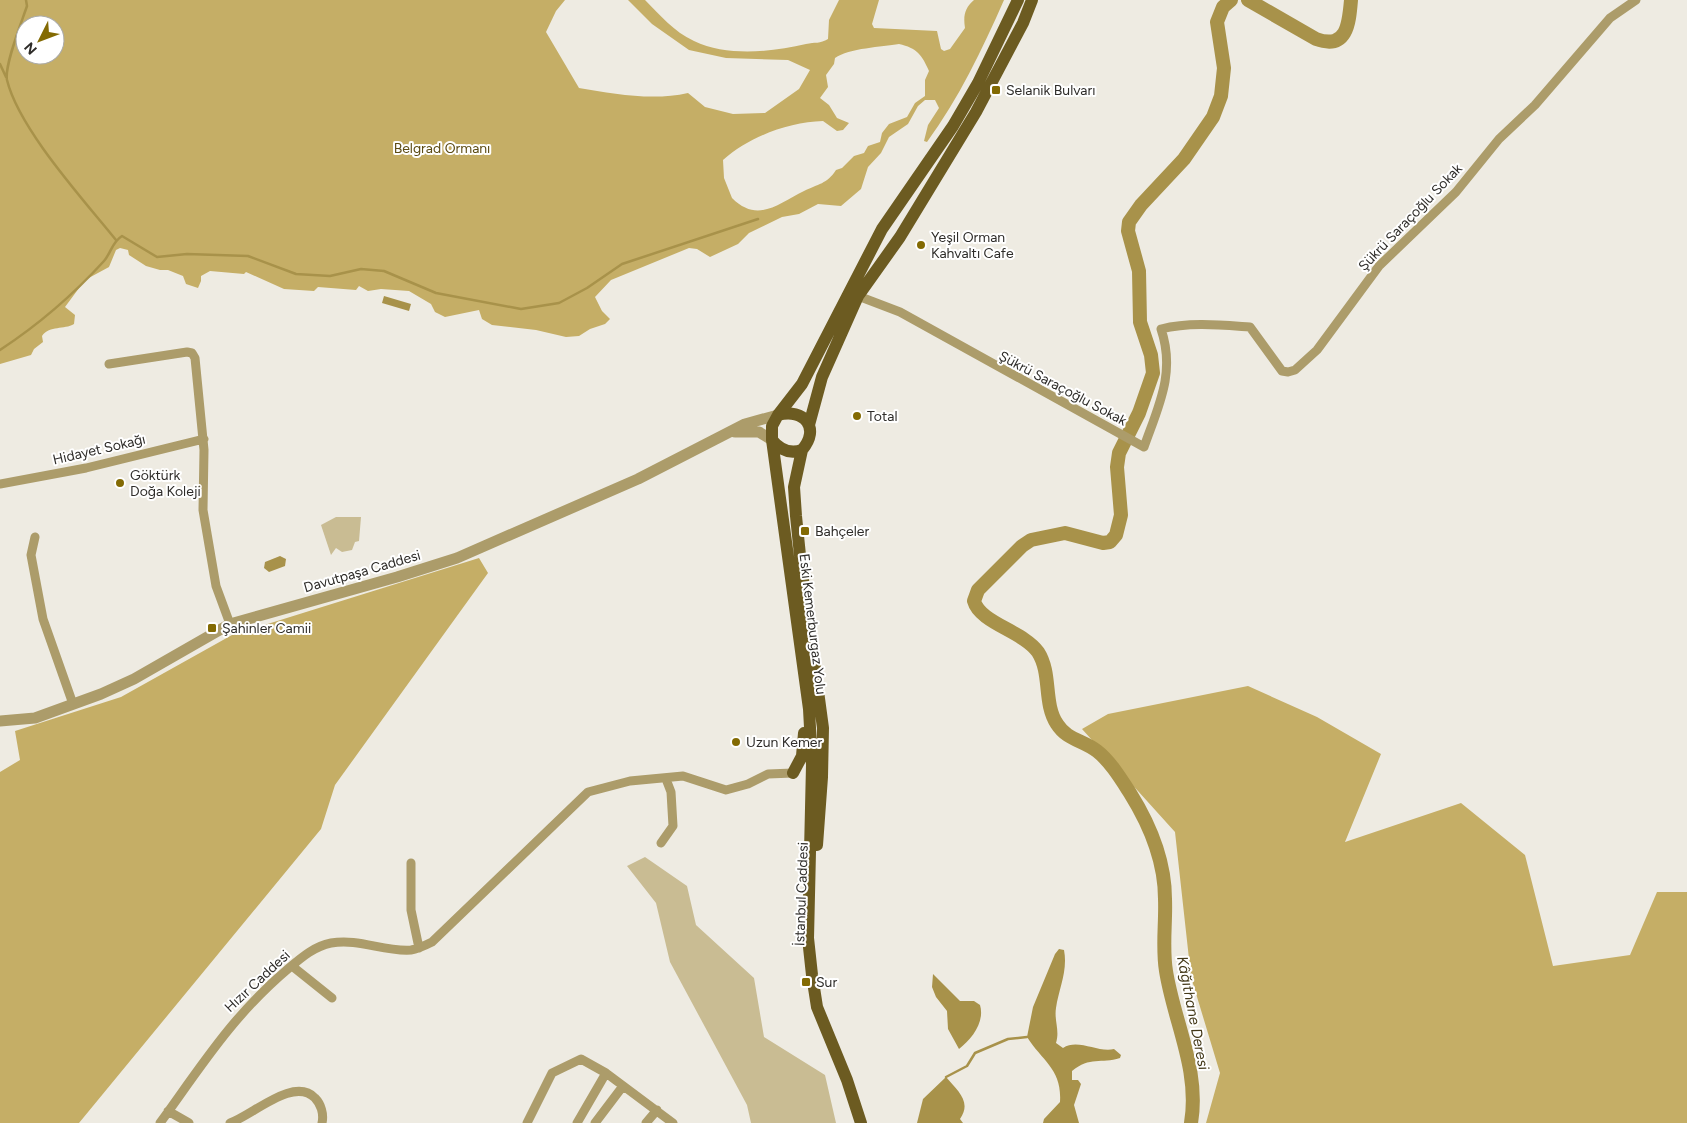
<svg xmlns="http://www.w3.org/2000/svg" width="1687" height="1123" viewBox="0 0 1687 1123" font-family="Figtree,sans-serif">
  <rect width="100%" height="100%" fill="#eeebe2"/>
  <path fill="#c9bc93" d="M336,517H361L359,541L355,542L352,550L342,552L336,548L331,555L321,525Z
    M645,857L687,886L696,925L754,978L764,1037L825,1075L836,1123H751L747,1105L670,962L656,903L627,866Z"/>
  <path fill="#c5ae66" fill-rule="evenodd" d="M0,0H565L556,11L546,32L579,88C614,94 653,101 688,93L705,107L733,114L765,113L799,89L810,70L788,60L726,58L689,50L652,24L628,0H645C661,16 673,31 694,41C728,57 771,52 806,44C815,42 820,44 828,39L829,20L839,0H879L872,24L874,28L937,31L941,49L944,51L950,49L965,28C963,15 965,8 974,0H1004C982,50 959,98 927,142L924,141L928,125L939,108L935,100H925L918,106L908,124L889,137L881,153L868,167L861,189L841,206L818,204L799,214L782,217L749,233L738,244L710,257L697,249L689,248L611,280L595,297L602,311L610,319L605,324L590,329L579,336L566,337L536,330L492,325L482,319L479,310L445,317L435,312L431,304L409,291L381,289L368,291L359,286L356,290L318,287L314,291L284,289L246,272L244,274L210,271L201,276V281L198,288L186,284L183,276L168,270H160L146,266L129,255L128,250L120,248L116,250L109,267L85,280L65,307L75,315L74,324C64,330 50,325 42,336L43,342L34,349L31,355L0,364ZM25,25H55V55H25ZM899,44C917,48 922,55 929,71L925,80V96L915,103L907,117L889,124L882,133L880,142L868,146L864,153L854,156L842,168L836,170C827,184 818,184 804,191C779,203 758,224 732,198L724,178L723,160C749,137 788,122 823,121L837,131L843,130L849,123L837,118L829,105L820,98L828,87L826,75L834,64L835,58C849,48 882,47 899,44Z
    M479,558L488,573L335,785L321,829L79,1123H0V772L20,760L15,731L121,697L232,635Z
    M1248,686L1317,717L1381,754L1345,842L1461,803L1525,855L1553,966L1630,955L1657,892H1687V1123H1206L1220,1073L1191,977L1175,832L1082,729L1108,714Z"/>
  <path fill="#a8924a" d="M384,296L411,304L409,311L382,303Z
    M280,556L286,559L285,566L269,572L264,568L265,562Z
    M1059,949L1064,950C1068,971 1059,988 1056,1008C1054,1021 1060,1030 1056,1043L1063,1048C1078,1038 1098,1053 1114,1049L1121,1055L1120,1058C1101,1064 1090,1056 1072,1071V1080H1078L1081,1084L1074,1105L1079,1123H1043L1044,1119L1060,1102C1062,1069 1043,1062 1027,1037L1033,1007L1055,954Z
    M933,974L960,1001H974L980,1005C985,1022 972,1039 959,1049L948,1029L947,1011L936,997L932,987Z
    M946,1077C958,1091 972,1102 960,1119L963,1123H917L923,1099Z"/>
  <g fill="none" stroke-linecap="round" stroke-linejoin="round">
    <path stroke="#a8924a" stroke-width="2.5" d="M26,0L27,6C22,21 4,66 7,80C19,129 83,199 116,240
      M0,64L6,77
      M0,350C38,325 73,295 104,261C111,253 112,242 122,236L157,257L187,254L248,256L296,274L330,276L361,269L384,271L436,293L521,309L559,303L587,288L622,264L758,219
      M946,1077L967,1066L975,1053L1008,1039L1027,1037"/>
    <path stroke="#a8924a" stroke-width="14" d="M1248,0L1316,39C1347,50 1349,24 1351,0
      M1191,1123C1200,1070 1174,1022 1166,971C1162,947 1166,923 1165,899C1165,860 1150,825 1130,793C1121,779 1110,761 1097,751C1083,740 1067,740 1057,724C1043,703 1052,674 1038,652C1023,631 980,623 974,601L978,590L1022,546L1031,540L1065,533L1103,543L1110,542L1116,535L1121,515L1117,467L1119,453L1139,413L1153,373L1151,355L1140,322L1139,271L1128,231L1129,222L1141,205L1184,159L1213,117L1221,96L1224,68L1217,22L1223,7L1231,0"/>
    <path stroke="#ac9c6a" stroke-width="9" d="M858,296L900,312L1144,447C1158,407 1176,373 1161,329C1190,322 1220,325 1250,327L1282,371L1288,372L1295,370L1317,350L1379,266L1456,192L1499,139L1535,105L1610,18L1636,0
      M109,364L187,352L192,353L195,358L204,450L203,510L216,586L230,624
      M0,484L86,468L204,439
      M35,537L31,555L43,619L73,704
      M661,843L673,826L671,792L666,779
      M411,863V910L419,948
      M292,966L332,998
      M168,1111L189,1123
      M160,1123C202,1065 233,1015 289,968C302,957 315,946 331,943C359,938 384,952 411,950C418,949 426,945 432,942L588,792L630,781L683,776L726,790L748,784L768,774L793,773
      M230,1123C253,1115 294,1076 315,1098C321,1104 324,1114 322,1123
      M527,1123L552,1073L581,1059L606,1073L673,1123
      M577,1123L606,1073
      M595,1123L623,1086
      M646,1123L657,1110"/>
    <path stroke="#ac9c6a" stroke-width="11" d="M735,432H759L772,440
      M0,721L35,718L101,694L134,679L230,624L397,577L457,558L638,479L745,424L778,415"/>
    <path stroke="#6c5b21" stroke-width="12" d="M809,425L822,377L858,296L900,237L976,112L1023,23L1032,0
      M772,440C780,450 790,454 802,450C821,428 804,408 778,415
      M802,450L794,487L796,516L801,565L823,728L822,777L817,845
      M793,773L802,756L804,733
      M861,1123L847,1080L817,1007L812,975L808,938L812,765L809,709L772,440V426L778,415L802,384L882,229L953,126L978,83L1018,0"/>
  </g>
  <g fill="#836a03" stroke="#fff" stroke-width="2">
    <rect x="991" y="85" width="10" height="10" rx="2.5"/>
    <circle cx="921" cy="245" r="5"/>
    <circle cx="857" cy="416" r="5"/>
    <circle cx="120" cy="483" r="5"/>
    <rect x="800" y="526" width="10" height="10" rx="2.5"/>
    <rect x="207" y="623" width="10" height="10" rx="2.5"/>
    <circle cx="736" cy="742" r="5"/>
    <rect x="801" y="977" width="10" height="10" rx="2.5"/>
  </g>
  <g text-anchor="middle" stroke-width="4" stroke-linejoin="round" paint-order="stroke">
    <g font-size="14" fill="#2e2c29" stroke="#fff" text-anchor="start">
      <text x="1006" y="95">Selanik Bulvarı</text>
      <text x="931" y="242">Yeşil Orman<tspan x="931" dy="16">Kahvaltı Cafe</tspan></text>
      <text x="867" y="421">Total</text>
      <text x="130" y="480">Göktürk<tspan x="130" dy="16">Doğa Koleji</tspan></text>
      <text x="815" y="536">Bahçeler</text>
      <text x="222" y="633">Şahinler Camii</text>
      <text x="746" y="747">Uzun Kemer</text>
      <text x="816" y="987">Sur</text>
    </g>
    <g font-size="14" fill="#5c4b13" stroke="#fff">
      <text x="442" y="153">Belgrad Ormanı</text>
    </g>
    <g font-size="14" fill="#2e2c29" stroke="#fff">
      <text transform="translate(1410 217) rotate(-46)" y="5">Şükrü Saraçoğlu Sokak</text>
      <text transform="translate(1063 388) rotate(28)" y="5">Şükrü Saraçoğlu Sokak</text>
      <text transform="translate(99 449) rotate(-13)" y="5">Hidayet Sokağı</text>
      <text transform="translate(362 571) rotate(-16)" y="5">Davutpaşa Caddesi</text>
      <text transform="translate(813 624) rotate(83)" y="5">Eski Kemerburgaz Yolu</text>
      <text transform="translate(801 894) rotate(-88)" y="5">İstanbul Caddesi</text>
      <text transform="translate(257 981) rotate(-43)" y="5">Hızır Caddesi</text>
    </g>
    <g font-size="15" font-style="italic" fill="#443919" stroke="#fff">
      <text transform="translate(1193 1013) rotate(79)" y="5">Kâğıthane Deresi</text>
    </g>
  </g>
  <g transform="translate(40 40) rotate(228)"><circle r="24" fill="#ffffff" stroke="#ababa9"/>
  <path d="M0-4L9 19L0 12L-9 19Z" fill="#836a03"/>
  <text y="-8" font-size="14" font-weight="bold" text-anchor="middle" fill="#2e2c29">N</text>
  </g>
</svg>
